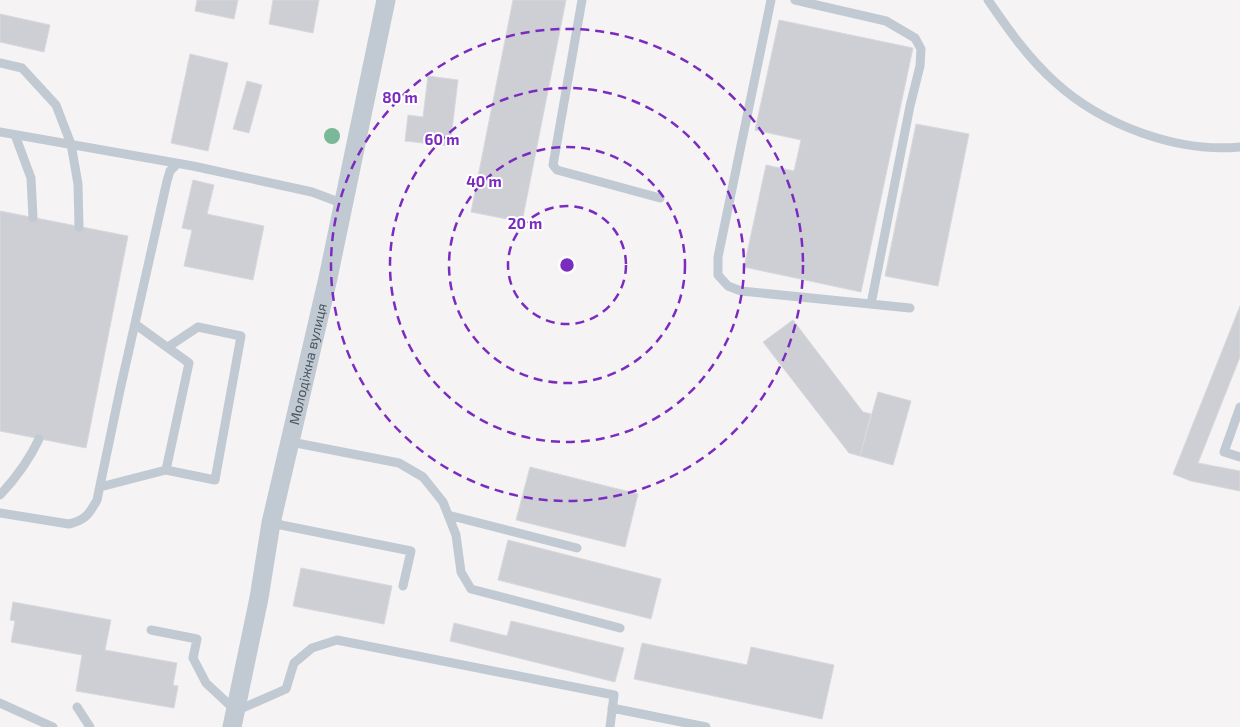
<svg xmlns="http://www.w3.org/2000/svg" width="1240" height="727" viewBox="0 0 1240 727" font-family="'Exo 2',sans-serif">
  <rect width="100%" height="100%" fill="#f5f3f3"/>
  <path fill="#cdcfd5" stroke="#d7d9de" d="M197,0H238L234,19L195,11Z
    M273,0H319L313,33L269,24Z
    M513,0H566L522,222L471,212Z
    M0,14L50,25L44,52L0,42Z
    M779,20L913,48L861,292L744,267L766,165L794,171L801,140L755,130Z
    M190,54L228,63L208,151L171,143Z
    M428,76L458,80L450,146L405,141L408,115L423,117Z
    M247,81L262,85L249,133L233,129Z
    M916,124L969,134L938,286L885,276Z
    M193,180L214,185L207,214L264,226L253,280L184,266L192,230L182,228Z
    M0,211L128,236L86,448L0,431Z
    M1240,306V357L1198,463L1240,471V491L1191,481L1173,474Z
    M793,320L863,412L871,414L860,456L849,453L763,342Z
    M878,392L911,401L893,465L860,456Z
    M530,467L638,494L625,547L516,520Z
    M508,540L661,579L651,619L498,580Z
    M301,568L392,586L384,624L293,606Z
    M13,602L111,620L105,650L177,663L173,685L178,686L174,708L76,691L82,655L11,642L15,621L10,620Z
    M511,621L624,648L615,682L450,641L454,623L507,636Z
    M642,643L747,665L751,647L834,665L822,719L634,679Z"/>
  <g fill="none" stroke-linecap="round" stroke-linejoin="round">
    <path stroke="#c1cad2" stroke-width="9" d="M582,0L553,165L557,170L660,198
      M771,0L718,257V275L728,286L741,291L910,308
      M795,0L886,21L915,38L921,49L920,66L910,106L871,304
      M988,0C1008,29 1028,58 1055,82C1102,125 1177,153 1240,147
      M0,63L22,68L56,105L71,144L78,184L79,227
      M0,132L193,166L312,192L344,204
      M15,135L31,178L33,218
      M1240,407L1224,452L1240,457
      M291,442L399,463L423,477L443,502L456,535L461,572L471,589L620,628
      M166,470L215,480L241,336L198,327L168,347
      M100,487L166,470L189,363L135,324
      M0,495C17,477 29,460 39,439
      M0,513L69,524C86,520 89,514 97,500L120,390L167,181L170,171L177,164
      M448,515L577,548
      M271,523L411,551L403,586
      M151,630L197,639L193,658L206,683L236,711L286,689L294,663L312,648L337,640L614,695L610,727
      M0,703L53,727
      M77,707L90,727
      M612,708L706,727"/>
    <path stroke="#c1cad2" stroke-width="19" id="s1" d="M232,727L259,598L271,523L328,278L386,0"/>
  </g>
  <circle fill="#7bb799" cx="332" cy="136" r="8"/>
  <g fill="none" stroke="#7b2cbf" stroke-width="2.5" stroke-dasharray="9 6">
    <circle cx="567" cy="265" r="59"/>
    <circle cx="567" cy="265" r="118"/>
    <circle cx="567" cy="265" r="177"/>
    <circle cx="567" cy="265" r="236"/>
  </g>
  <g text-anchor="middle" stroke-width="4" stroke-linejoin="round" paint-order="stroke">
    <g font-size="14" fill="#4a5661" stroke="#fff">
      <text dy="5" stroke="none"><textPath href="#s1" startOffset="371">Молодіжна вулиця</textPath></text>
    </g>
  </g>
  <circle cx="567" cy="265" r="8" fill="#7b2cbf" stroke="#fff" stroke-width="2.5"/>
  <g font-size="15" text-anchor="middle" font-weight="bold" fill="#7b2cbf" stroke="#fff" stroke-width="4" stroke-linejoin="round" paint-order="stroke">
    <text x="400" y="103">80 m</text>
    <text x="442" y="145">60 m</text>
    <text x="484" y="187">40 m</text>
    <text x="525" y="229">20 m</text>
  </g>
</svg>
